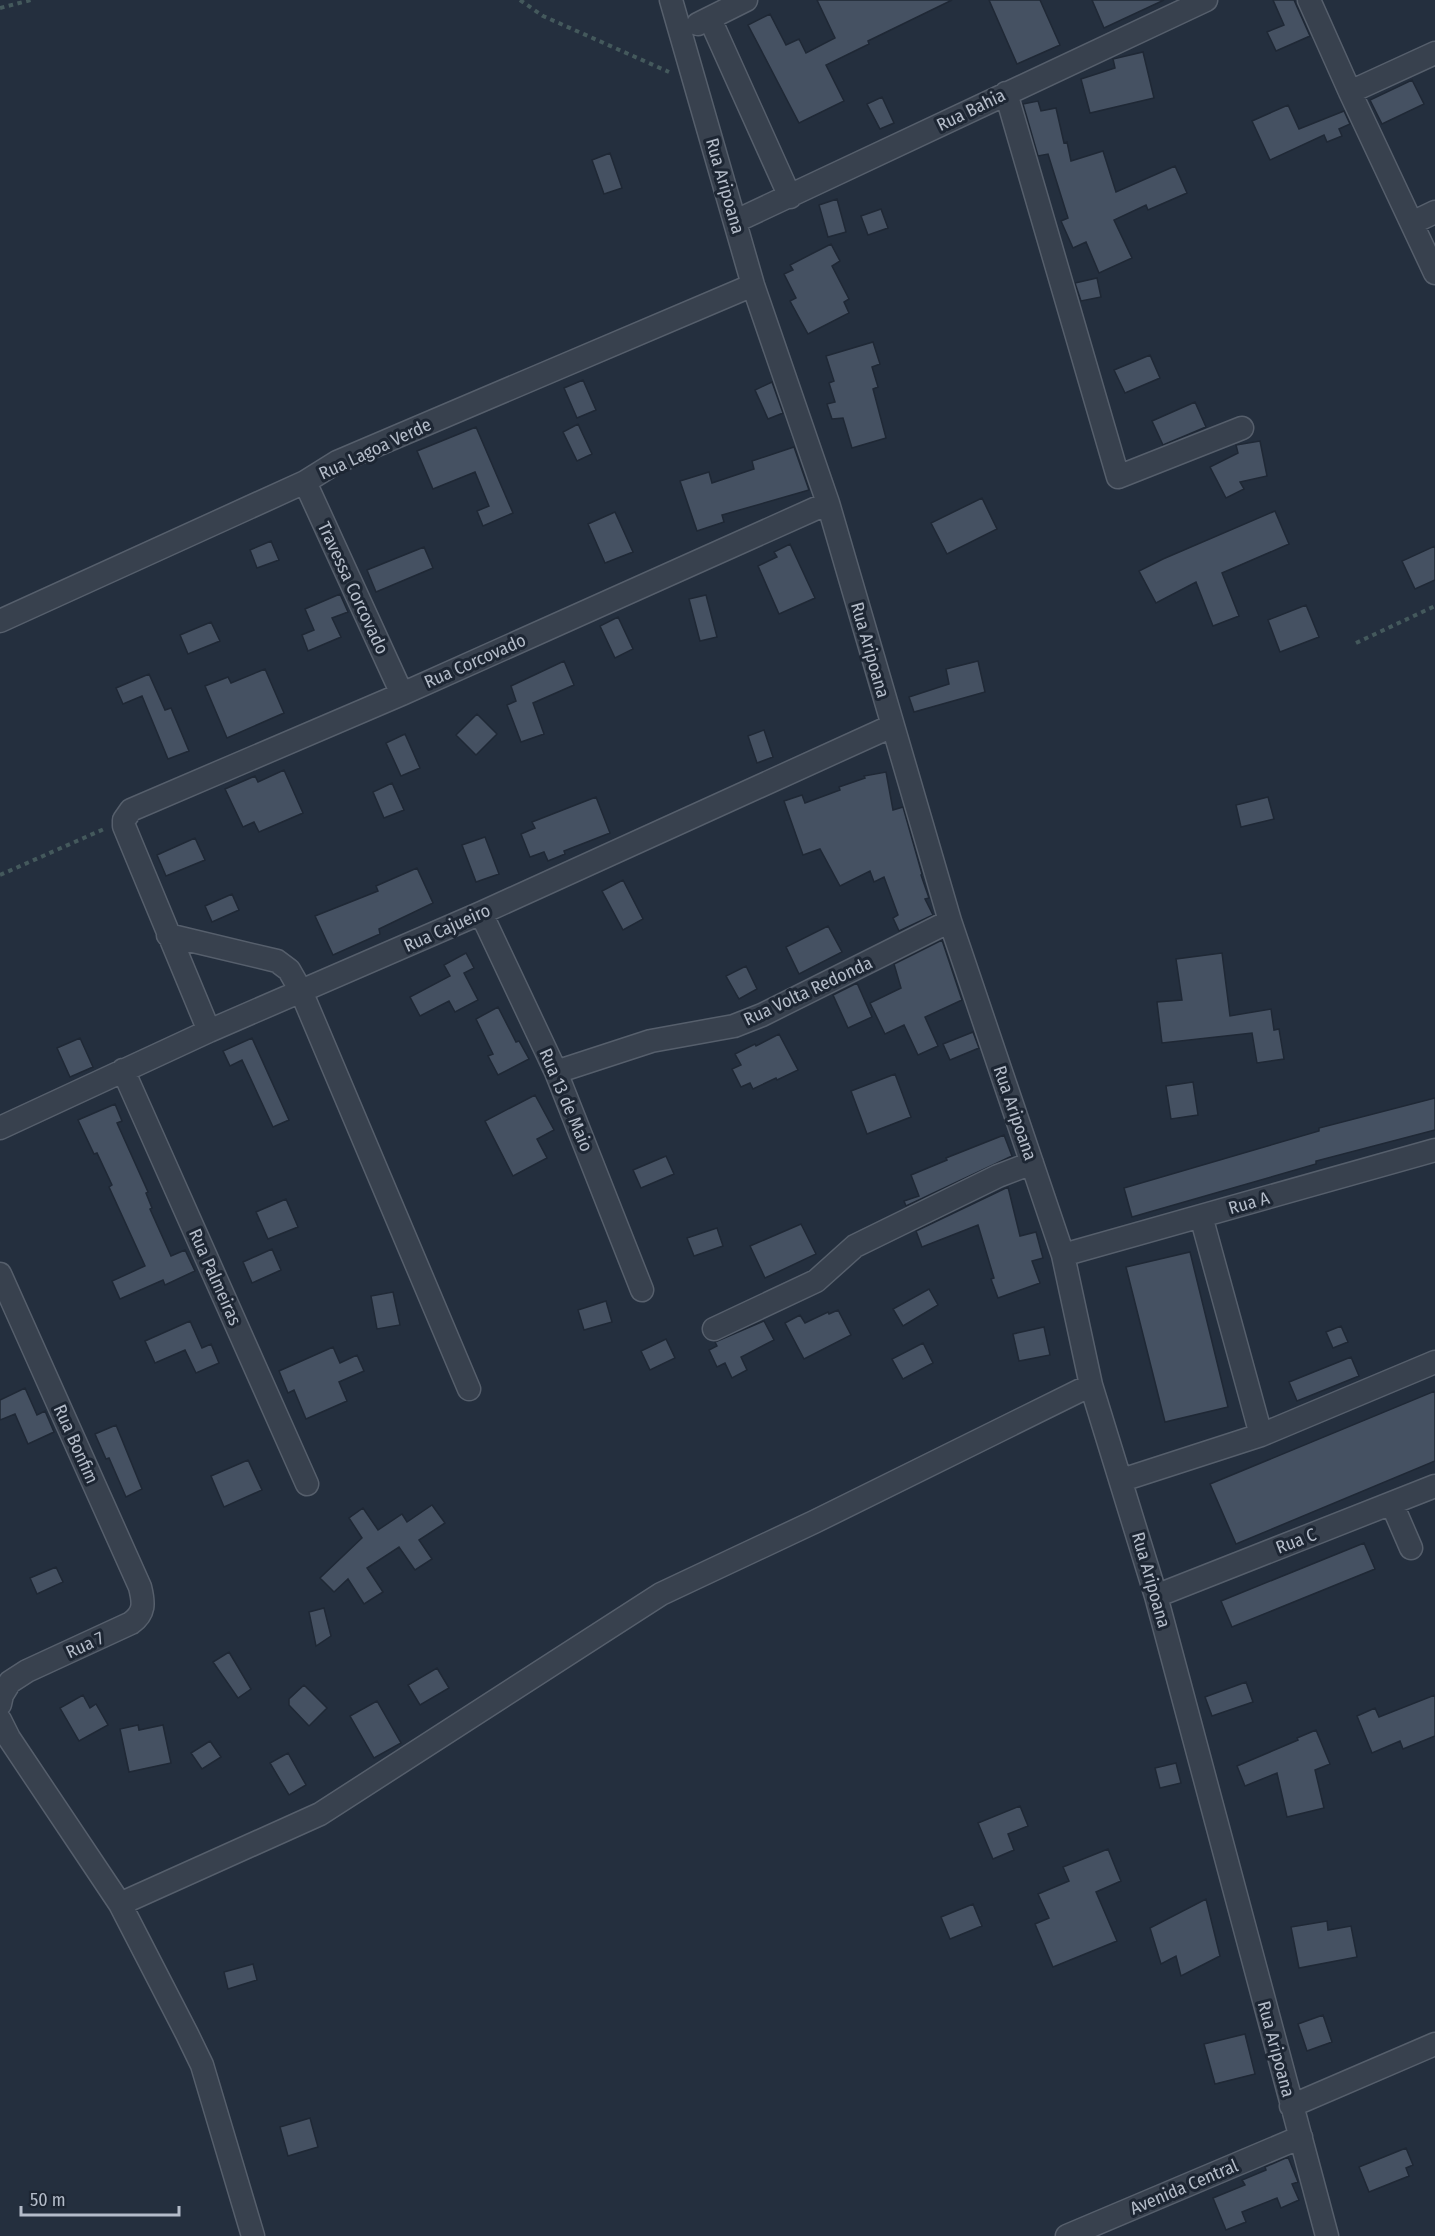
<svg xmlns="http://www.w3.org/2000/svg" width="1435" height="2236" viewBox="0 0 1435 2236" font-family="'Fira Sans Condensed',sans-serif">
  <rect width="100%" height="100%" fill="#242f3e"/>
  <path fill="#455162" stroke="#1f2835" stroke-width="1.5" d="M817,0H952L868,41L869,44L826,65L844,101L799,123L748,25L770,14L786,45L799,39L806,53L835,38Z
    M989,0H1040L1060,45L1017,64Z
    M1092,0H1164L1104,28Z
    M1273,0H1294L1310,36L1276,51L1267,32L1284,25Z
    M1143,52L1154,98L1090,113L1081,79L1115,68L1113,59Z
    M1412,80L1424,104L1382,124L1370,100Z
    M882,97L894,123L880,129L867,104Z
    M1038,101L1041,111L1056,108L1064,143L1067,142L1071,161L1103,151L1116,192L1175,166L1187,193L1148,210L1146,205L1114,220L1132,258L1099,273L1086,242L1073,248L1061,221L1068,218L1048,154L1038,156L1023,104Z
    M1288,105L1299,129L1344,111L1350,124L1339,129L1342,136L1327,142L1324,135L1270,160L1252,121Z
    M610,153L622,188L604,194L592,160Z
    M837,199L846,232L828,237L819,205Z
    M881,209L888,228L868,235L861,216Z
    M831,244L840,261L832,266L849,299L844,302L849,313L808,334L790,301L796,298L784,274L793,270L790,265Z
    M1097,278L1101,297L1081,301L1075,283Z
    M873,342L880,364L872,367L878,387L873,389L886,438L852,448L843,418L832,419L827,404L835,402L829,383L834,381L826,356Z
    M1150,355L1160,378L1125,393L1114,370Z
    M583,380L596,410L577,418L564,388Z
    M772,382L783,413L768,419L755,390Z
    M1195,402L1206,427L1163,445L1152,421Z
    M578,424L592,454L577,461L563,432Z
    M476,427L513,513L483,526L477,511L489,506L475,472L433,489L417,451Z
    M1260,441L1267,476L1240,482L1244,489L1226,498L1210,467L1238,453L1236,445Z
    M794,447L809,490L722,515L724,522L697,531L680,481L709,472L712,483L754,469L752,461Z
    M982,498L997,529L947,554L931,523Z
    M1275,511L1289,544L1222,573L1239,616L1213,626L1196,582L1156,603L1139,571L1163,559Z
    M615,512L633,552L605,563L588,524Z
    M271,541L279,560L257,568L250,550Z
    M790,544L815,598L779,614L758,566L777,557L774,552Z
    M1435,546V580L1415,589L1402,561Z
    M424,547L433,568L376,592L367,570Z
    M340,594L348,612L332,618L341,637L308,651L302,635L314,630L305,609Z
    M706,595L717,637L700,641L689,599Z
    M1306,605L1319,637L1280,652L1268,620Z
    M618,617L633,649L615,658L600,626Z
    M211,622L220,641L188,654L180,635Z
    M564,661L574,685L533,703L544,734L521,742L507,705L516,701L511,686Z
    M978,661L985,692L914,712L909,697L949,684L946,669Z
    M265,669L284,713L227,738L205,686L228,677L231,683Z
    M149,674L165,710L171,708L189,751L168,759L142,696L123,704L116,688Z
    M477,714L497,734L476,755L456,735Z
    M764,730L773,757L757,763L748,736Z
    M405,734L420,768L401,776L386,743Z
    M284,770L303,813L259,832L254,822L243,827L225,789L255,776L258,782Z
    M886,772L893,810L903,807L922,874L921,875L929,898L925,899L933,915L899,931L893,918L898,915L884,877L874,882L870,871L840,886L820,849L803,855L784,801L802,795L805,803L840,790L839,787L865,778L864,776Z
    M392,783L404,810L384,818L373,792Z
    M596,797L610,833L564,851L565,854L548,861L544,852L530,857L521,834L535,828L532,822Z
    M1268,797L1274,819L1241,827L1236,805Z
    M485,837L499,874L476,882L462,845Z
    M195,838L205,860L166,876L157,855Z
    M417,868L433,903L379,929L380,934L333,955L315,916L378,891L376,886Z
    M623,880L643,919L623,930L602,891Z
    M232,894L239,910L212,922L205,906Z
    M828,926L842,952L799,974L786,947Z
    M942,940L962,1000L925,1017L938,1046L918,1055L904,1025L885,1034L870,1003L901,988L894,964Z
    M466,953L474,968L464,973L478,1000L455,1012L449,1001L420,1016L410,997L450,976L444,965Z
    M1222,953L1230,1016L1271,1009L1274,1030L1279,1029L1284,1059L1257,1063L1252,1033L1162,1043L1157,1002L1182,1000L1176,959Z
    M746,966L757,989L739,999L726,976Z
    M857,983L872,1017L848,1028L833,995Z
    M498,1007L516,1042L519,1041L529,1059L498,1075L488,1056L493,1054L476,1019Z
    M973,1032L979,1048L950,1060L943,1044Z
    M779,1034L798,1070L777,1080L776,1078L753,1089L750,1083L741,1087L732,1069L741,1065L735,1054L755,1044L756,1046Z
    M80,1038L93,1067L70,1077L57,1048Z
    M252,1038L289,1120L273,1127L242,1060L230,1066L223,1051Z
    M895,1074L911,1117L867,1134L851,1091Z
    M1193,1082L1198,1115L1171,1119L1166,1086Z
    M535,1095L554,1130L537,1139L547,1158L513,1176L485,1121Z
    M1435,1098V1130L1316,1161V1164L1132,1217L1124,1188L1319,1131V1128Z
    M115,1104L122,1121L117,1123L148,1192L146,1193L152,1208L150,1209L171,1256L185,1250L195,1271L165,1285L163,1280L120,1299L112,1281L145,1266L109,1187L112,1185L97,1153L94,1154L78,1120Z
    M1004,1135L1012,1156L906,1206L904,1201L919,1196L911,1175L947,1160L946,1158Z
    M666,1156L674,1174L641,1188L633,1170Z
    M1008,1187L1020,1236L1036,1232L1043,1258L1032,1261L1040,1283L998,1298L991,1279L994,1278L978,1225L922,1247L916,1231Z
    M286,1199L298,1227L268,1239L256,1212Z
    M801,1224L816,1254L765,1278L750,1246Z
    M717,1228L723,1246L694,1256L687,1238Z
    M272,1249L281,1270L252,1283L243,1262Z
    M1190,1252L1228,1407L1165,1422L1126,1267Z
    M929,1289L938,1305L903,1326L893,1309Z
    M393,1292L400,1325L377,1329L371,1296Z
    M606,1301L612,1322L584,1330L578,1310Z
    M838,1310L851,1335L804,1359L785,1323L800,1315L805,1323L828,1312L829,1314Z
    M190,1321L202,1348L211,1344L219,1363L196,1373L185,1350L155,1363L145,1341Z
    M764,1321L774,1340L741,1357L747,1370L732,1378L725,1363L717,1367L709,1350L717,1346L715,1342Z
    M1341,1326L1348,1342L1333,1348L1326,1332Z
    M1044,1327L1050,1355L1019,1361L1013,1334Z
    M666,1339L675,1358L650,1370L641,1351Z
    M923,1343L933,1363L903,1379L892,1359Z
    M333,1347L340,1363L357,1355L364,1371L339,1382L347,1401L306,1419L294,1390L288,1393L279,1371Z
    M1351,1357L1359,1376L1297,1401L1289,1382Z
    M25,1388L37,1415L45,1411L54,1432L28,1444L15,1414L0,1420V1400Z
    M1435,1391V1461L1236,1544L1210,1484Z
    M116,1425L142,1489L126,1497L109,1458L106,1459L95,1434Z
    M248,1460L262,1490L224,1507L211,1476Z
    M432,1505L445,1523L419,1540L432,1559L415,1570L399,1547L367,1568L383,1592L364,1604L348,1579L334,1592L320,1578L362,1538L349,1518L363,1508L378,1530L402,1514L407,1522Z
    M1364,1543L1375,1569L1232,1627L1221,1601Z
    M56,1567L63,1582L37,1594L30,1578Z
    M324,1608L331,1636L316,1646L309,1612Z
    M229,1652L251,1689L238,1698L213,1662Z
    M437,1668L449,1688L420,1705L408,1685Z
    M1246,1682L1253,1702L1212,1716L1205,1697Z
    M304,1685L327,1708L309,1726L289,1705V1699Z
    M83,1695L90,1708L96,1704L108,1725L79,1741L60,1708Z
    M1435,1695V1736L1403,1749L1400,1741L1372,1753L1357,1716L1375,1708L1379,1717Z
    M377,1701L401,1743L374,1758L350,1716Z
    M138,1725L139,1730L163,1725L171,1763L129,1772L120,1729Z
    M1316,1730L1330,1764L1315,1770L1324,1808L1287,1817L1277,1773L1245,1786L1237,1766L1298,1740L1297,1738Z
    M210,1741L221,1757L202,1769L191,1753Z
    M288,1753L306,1785L289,1795L270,1763Z
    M1176,1763L1181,1783L1160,1788L1155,1768Z
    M1020,1806L1028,1826L1008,1834L1014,1850L993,1859L978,1823Z
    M1108,1849L1121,1881L1096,1892L1117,1941L1053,1967L1035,1924L1049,1918L1038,1894L1069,1881L1063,1867Z
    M1206,1899L1220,1956L1181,1976L1176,1956L1161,1964L1150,1928Z
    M973,1904L982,1926L950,1939L941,1917Z
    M1327,1921L1328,1930L1351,1926L1357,1957L1299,1968L1291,1927Z
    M253,1964L257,1980L228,1989L224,1972Z
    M1323,2015L1332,2042L1307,2051L1298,2024Z
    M1245,2034L1255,2074L1215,2084L1204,2044Z
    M310,2118L318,2147L288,2156L280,2127Z
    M1406,2148L1413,2165L1406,2168L1409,2176L1369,2192L1359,2167Z
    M1288,2157L1298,2182L1292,2184L1299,2200L1281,2208L1277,2198L1242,2212L1246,2222L1226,2230L1213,2198L1245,2185L1242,2180L1266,2170L1265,2167Z"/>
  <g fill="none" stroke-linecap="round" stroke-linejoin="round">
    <defs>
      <path id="minor" d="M671,0L753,285L828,503L950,921L1063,1255L1091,1385L1156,1596L1327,2236
        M1309,0L1350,92L1435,273
        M710,19L790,197
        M698,24L746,0
        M1350,92L1435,53
        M1006,93L1118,477L1242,428
        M736,221L1206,0
        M1412,223L1435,212
        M305,482L402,694
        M0,621L305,482L337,462L753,285
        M481,913L556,1072L642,1290
        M168,935L277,961L289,970L301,991L469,1389
        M209,1031L124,826V820L131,810L402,694L828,503
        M123,1070L307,1484
        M556,1072L651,1041L734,1026L762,1015L950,921
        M0,1128L209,1031L481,913L892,726
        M1201,1216L1261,1435
        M1063,1255L1435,1150
        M0,1274L140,1587C144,1603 145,1613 131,1623L27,1671L10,1682L2,1695L0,1704
        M714,1329L816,1281L855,1246L998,1176L1032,1163
        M1122,1480L1261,1435L1435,1362
        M1392,1504L1411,1548
        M1156,1596L1435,1486
        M0,1720L9,1738L120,1904L187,2034L202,2065L253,2236
        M120,1904L320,1814L661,1594L814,1522L1091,1385
        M1291,2106L1435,2044
        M1067,2236L1301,2137"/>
    </defs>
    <use href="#minor" stroke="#565f6c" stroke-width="25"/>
    <path stroke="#44595c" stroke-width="4" stroke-dasharray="4.5 4.5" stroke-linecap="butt" d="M520,0L543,16L669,72
      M0,8L31,0
      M1356,643L1435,606
      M0,875L104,829"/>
    <use href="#minor" stroke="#38414e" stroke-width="22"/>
  </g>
  <g text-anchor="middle" stroke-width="6" stroke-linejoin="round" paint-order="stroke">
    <g font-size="18" fill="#b4bcc9" stroke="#1d2633">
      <text transform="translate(971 110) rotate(-26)" y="6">Rua Bahia</text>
      <text transform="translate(725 186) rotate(74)" y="6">Rua Aripoana</text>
      <text transform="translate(375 449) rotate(-25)" y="6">Rua Lagoa Verde</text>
      <text transform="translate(353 588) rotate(65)" y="6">Travessa Corcovado</text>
      <text transform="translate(870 650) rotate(74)" y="6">Rua Aripoana</text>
      <text transform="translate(475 661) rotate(-24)" y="6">Rua Corcovado</text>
      <text transform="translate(447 928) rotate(-24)" y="6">Rua Cajueiro</text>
      <text transform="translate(808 991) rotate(-25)" y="6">Rua Volta Redonda</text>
      <text transform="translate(566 1100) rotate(67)" y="6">Rua 13 de Maio</text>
      <text transform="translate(1015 1113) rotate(71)" y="6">Rua Aripoana</text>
      <text transform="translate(1249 1203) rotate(-16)" y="6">Rua A</text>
      <text transform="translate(215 1277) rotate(66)" y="6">Rua Palmeiras</text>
      <text transform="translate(76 1444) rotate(66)" y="6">Rua Bonfim</text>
      <text transform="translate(1296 1541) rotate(-21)" y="6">Rua C</text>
      <text transform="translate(1151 1580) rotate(74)" y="6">Rua Aripoana</text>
      <text transform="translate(85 1645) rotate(-25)" y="6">Rua 7</text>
      <text transform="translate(1276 2049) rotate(75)" y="6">Rua Aripoana</text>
      <text transform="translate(1184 2187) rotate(-23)" y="6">Avenida Central</text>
    </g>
  </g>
  <path d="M21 2206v9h158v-9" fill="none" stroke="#b4bcc9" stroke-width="3"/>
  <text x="30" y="2206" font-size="18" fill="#b4bcc9" stroke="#1d2633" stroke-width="4.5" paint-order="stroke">50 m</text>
</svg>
